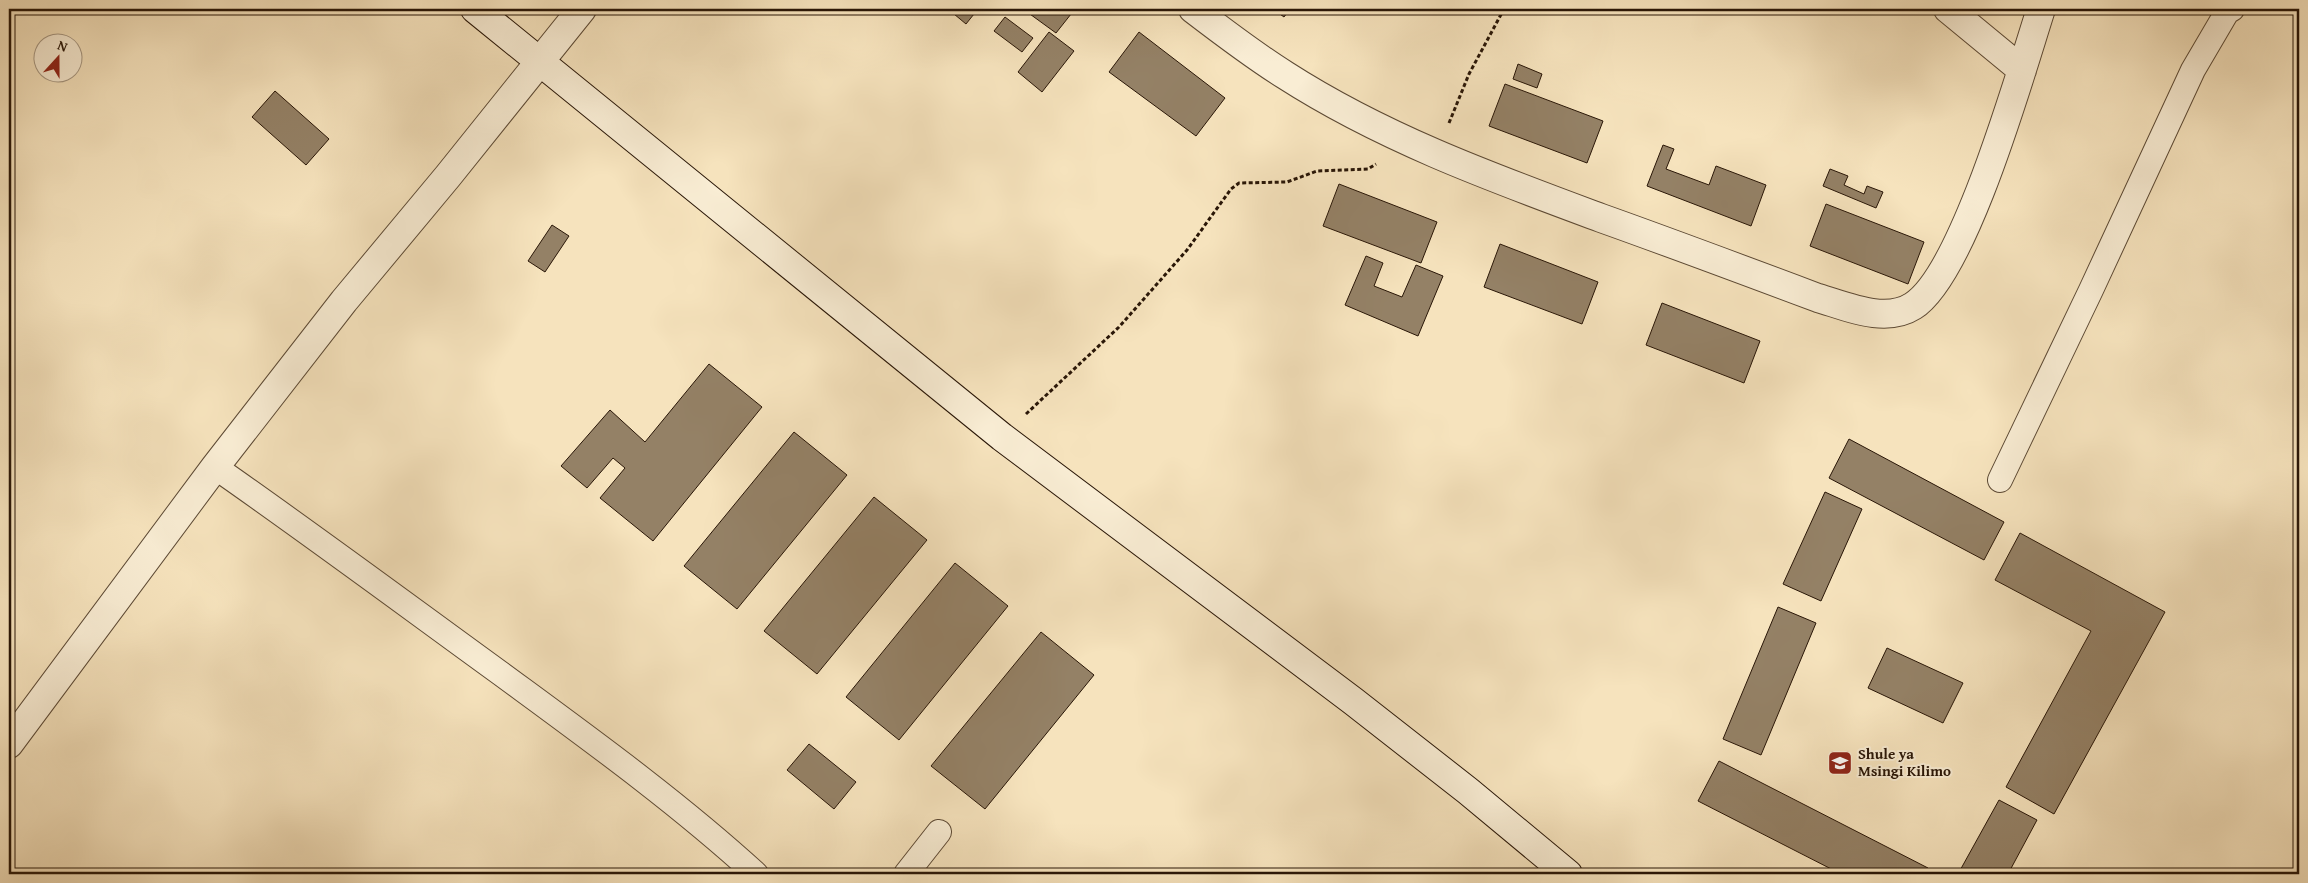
<svg xmlns="http://www.w3.org/2000/svg" width="2308" height="883" viewBox="0 0 2308 883" font-family="'Gentium Book Plus',serif">
  <rect width="100%" height="100%" fill="#f6e3bd"/>
  <filter id="stains"><feTurbulence type="fractalNoise" baseFrequency=".004" numOctaves="4"/><feColorMatrix values="0 0 0 0 .2 0 0 0 0 .09 0 0 0 0 .02 0 0 0 .5 -.17"/></filter>
  <radialGradient id="worn" r=".72"><stop offset=".6" stop-color="#630" stop-opacity="0"/><stop offset="1" stop-color="#630" stop-opacity=".3"/></radialGradient>
  <path fill="#948166" stroke="#291607" d="M948,9H978L966,24Z
    M1023,9H1075L1056,33Z
    M1273,9H1290L1284,17Z
    M1005,17L1033,38L1022,52L994,31Z
    M1049,32L1074,51L1042,92L1018,72Z
    M1139,32L1225,98L1196,136L1109,72Z
    M1518,64L1542,74L1537,88L1513,79Z
    M1505,84L1603,121L1587,163L1489,126Z
    M275,91L329,139L306,165L252,117Z
    M1663,145L1674,149L1666,169L1709,185L1716,166L1766,185L1751,226L1647,186Z
    M1830,169L1848,176L1844,185L1864,194L1867,186L1883,192L1876,208L1823,186Z
    M1339,184L1437,222L1421,263L1323,226Z
    M1826,204L1924,242L1908,284L1810,246Z
    M552,225L569,236L545,272L528,261Z
    M1500,244L1598,282L1582,324L1484,287Z
    M1366,256L1383,263L1374,286L1402,297L1416,265L1443,276L1418,336L1345,305Z
    M1662,303L1760,341L1744,383L1646,345Z
    M709,364L762,407L653,541L600,498L625,468L613,458L587,488L561,466L610,410L645,442Z
    M794,432L847,475L737,609L684,566Z
    M1849,439L2004,522L1984,560L1829,478Z
    M1825,492L1862,509L1821,601L1783,584Z
    M874,497L927,540L817,674L764,631Z
    M2020,533L2165,612L2054,814L2006,787L2091,631L1995,580Z
    M955,563L1008,606L899,740L846,697Z
    M1778,607L1816,623L1761,755L1723,739Z
    M1041,632L1094,675L985,809L931,766Z
    M1887,648L1963,683L1943,723L1868,688Z
    M809,744L856,782L834,809L787,770Z
    M1719,761L1928,868L1925,874H1841L1698,801Z
    M1999,800L2037,820L2008,874H1958Z"/>
  <g fill="none" stroke-linecap="round" stroke-linejoin="round">
    <defs>
      <path id="lane" d="M215,467C311,534 405,604 500,673C587,737 676,801 756,874
        M2000,480L2091,290L2193,70L2227,12L2232,9
        M906,874L939,832"/>
      <path id="street" d="M1193,9C1223,32 1253,55 1285,75C1383,138 1493,178 1601,218C1674,244 1746,271 1818,298C1846,306 1885,324 1913,306C1964,274 2021,71 2041,9
        M1948,9L2022,70
        M9,744L215,467L344,301L448,176L582,9"/>
      <path id="secondary" d="M475,9L1002,437L1353,701L1468,791L1568,874"/>
    </defs>
    <use href="#lane" stroke="#5c4934" stroke-width="26"/>
    <use href="#street" stroke="#5c4934" stroke-width="30"/>
    <use href="#secondary" stroke="#291607" stroke-width="30"/>
    <path stroke="#291607" stroke-width="3" stroke-dasharray="4 2.5" stroke-linecap="butt" d="M1449,123L1469,74L1504,9
      M1026,414L1119,327L1187,250L1231,189L1239,183L1287,182L1317,171L1368,169L1376,164"/>
    <use href="#lane" stroke="#f9edd4" stroke-width="24"/>
    <use href="#street" stroke="#f9edd4" stroke-width="28"/>
    <use href="#secondary" stroke="#f9edd4" stroke-width="28"/>
  </g>
  <defs>
    <symbol id="school-square" viewBox="-11 -11 22 22"><rect x="-9" y="-9" width="18" height="18" rx="4" fill="#8f2418" stroke="#f9edd4"/><path d="M0-5L7-2L0 1L-7-2ZM-4 1L0 2.5L4 1V4Q0 6-4 4Z" fill="#fff"/></symbol>
  </defs>
  <g fill-rule="evenodd">
    <use href="#school-square" x="1826" y="749" width="28" height="28"/>
  </g>
  <g text-anchor="middle" stroke-width="4" stroke-linejoin="round" paint-order="stroke">
    <g font-size="15" font-weight="bold" fill="#291607" stroke="#f9edd4" text-anchor="start">
      <text x="1858" y="759">Shule ya<tspan x="1858" dy="17">Msingi Kilimo</tspan></text>
    </g>
  </g>
  <rect width="2308" height="883" fill="none" stroke="#f6e3bd" stroke-width="30"/>
  <rect x="10" y="10" width="2288" height="863" fill="none" stroke="#291607" stroke-width="2.5"/>
  <rect x="15" y="15" width="2278" height="853" fill="none" stroke="#291607"/>
  <g transform="translate(58 58) rotate(21)"><circle r="24" fill="#f9edd4" stroke="#a69782"/>
  <path d="M0-4L9 19L0 12L-9 19Z" fill="#8f2418"/>
  <text y="-8" font-size="14" font-weight="bold" text-anchor="middle" fill="#291607">N</text>
  </g>
  <rect width="100%" height="100%" filter="url(#stains)"/>
  <rect width="100%" height="100%" fill="url(#worn)"/>
</svg>
